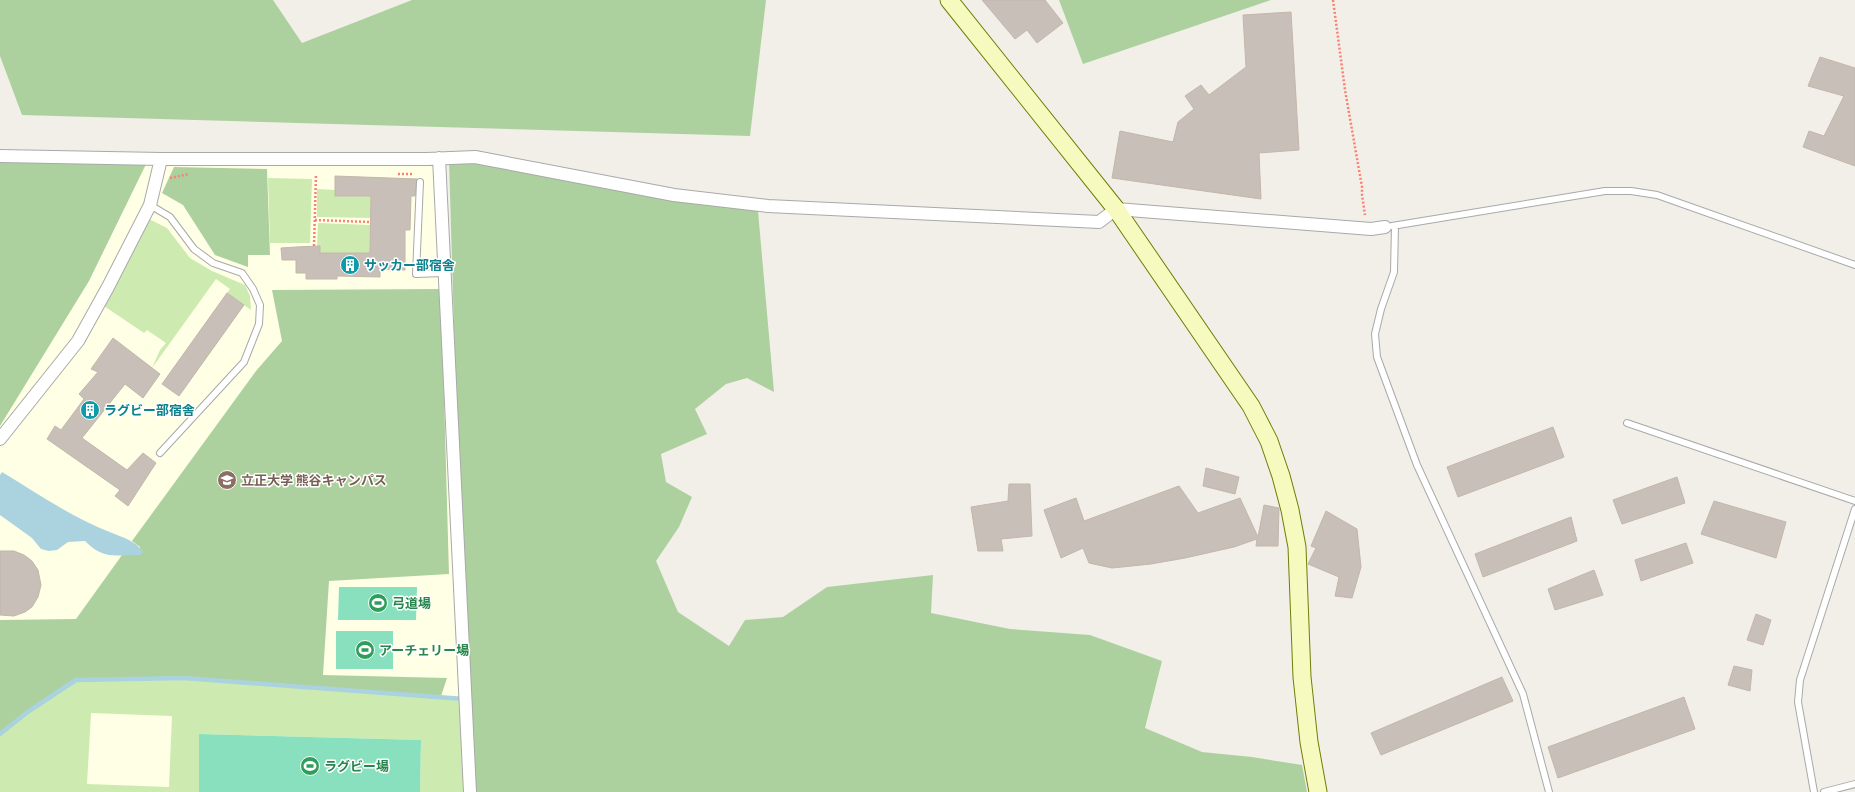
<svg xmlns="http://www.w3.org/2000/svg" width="1855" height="792" viewBox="0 0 1855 792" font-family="'Exo 2','Noto Sans JP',sans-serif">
  <rect width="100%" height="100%" fill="#f2efe9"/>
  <path fill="#ffffe5" d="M0,151L445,161L467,792H0Z"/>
  <path fill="#cdebb0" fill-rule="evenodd" d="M268,178L312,179L310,243H270Z
    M317,189L335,190V196H391L371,206V218L317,217Z
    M149,219L167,228L190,258L212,271L245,285L250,296L251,310L227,293L230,289L216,279L152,368L160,350L166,343L147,330L144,333L104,306Z
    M318,223L370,225V234H375L376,253H320V246H317Z
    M184,678L461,699L467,792H420L421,740L199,734V792H0V734L29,711L76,680ZM91,713L172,716L169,787L87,784Z"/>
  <path fill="#add19e" d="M0,0H273L302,43L412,0H766L750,136L22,115L0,56Z
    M1059,0H1271L1083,64Z
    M150,156L89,281L0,426V158Z
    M449,161H477L758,211L774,392L747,378L726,384L695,409L707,434L661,454L666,482L692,497L679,527L656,561L678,612L729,646L745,620L783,617L827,587L933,575L931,613L1010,629L1090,635L1162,661L1145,728L1202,752L1252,757L1302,765L1307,792H476L456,393Z
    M174,167L267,169L270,255H248V267L215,255L183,205L162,193Z
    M441,289L449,574L329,581L323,675L447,678L440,699L184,678L76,680L29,711L0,734V620L76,619L122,555H140V547L132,541L256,371L282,341L272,290Z"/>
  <path fill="#88e0be" d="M339,587H417L416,620H338Z
    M336,631H393V669H336Z
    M199,734L421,740L420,792H199Z"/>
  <path fill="#aad3df" d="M2,472C38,494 73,518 112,533C124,538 136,541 143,552L140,555C115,554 105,561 85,541L68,542L57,550L49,551L41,549L32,538L0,515V475Z"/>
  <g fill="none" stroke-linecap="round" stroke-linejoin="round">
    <path stroke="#aad3df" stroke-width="4.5" d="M0,734L29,711L76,680L184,678L464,699"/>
  </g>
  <path fill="#c7bfb8" stroke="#c4b6ab" d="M982,0H1045L1063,23L1037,43L1027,30L1015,39Z
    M1291,12L1299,150L1259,153L1261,199L1112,178L1120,131L1173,142L1178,122L1194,109L1185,96L1201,85L1209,95L1246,67L1243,15Z
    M1820,57L1855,68V166L1803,147L1809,131L1824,136L1844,96L1808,86Z
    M335,176L417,179L415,196H411L410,230H405V270L380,269V277L337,276V279H306V273H296V260H282L281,248L296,247L320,246V253H370L371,196H335Z
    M227,293L244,305L179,396L162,384Z
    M113,338L160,374L143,398L125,384L82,438L127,470L143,453L156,463L128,506L115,496L120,490L47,439L55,426L61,430L84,399L79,394L98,372L91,369Z
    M1553,427L1564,457L1458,497L1447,467Z
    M1206,468L1239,477L1235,494L1203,486Z
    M1677,477L1685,503L1622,524L1613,500Z
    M1009,484H1030L1032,536L1001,539L1003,551H978L971,507L1008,501Z
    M1179,486L1198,513L1240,498L1258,537L1264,505L1279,508L1278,546H1256L1257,539L1234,547L1185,558L1151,564L1112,568L1089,563L1083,548L1061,558L1044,510L1076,498L1084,521Z
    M1714,501L1786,522L1776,558L1701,534Z
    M1326,511L1357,529L1361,567L1352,598L1335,596L1339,577L1308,564L1316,548L1311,546Z
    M1571,517L1577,541L1483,577L1475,554Z
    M1686,543L1693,563L1641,581L1635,560Z
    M0,551H14L24,555L32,561L38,570L41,585L38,597L32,607L25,612L14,616L0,615Z
    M1594,570L1603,595L1555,610L1548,589Z
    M1756,614L1771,620L1763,645L1747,640Z
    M1734,666L1752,670L1750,691L1728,685Z
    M1502,677L1513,701L1381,755L1371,733Z
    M1684,697L1695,729L1558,778L1548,747Z"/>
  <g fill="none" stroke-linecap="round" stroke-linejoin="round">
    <defs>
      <path id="lane" d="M420,182L416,274L444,273
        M150,205L170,217L194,249L213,263L242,273L253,289L260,305L259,324L244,362L160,453
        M1392,226L1605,191H1631L1657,195L1855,265
        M1395,226L1394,272L1381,309L1375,334L1377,357L1417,465L1523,694L1549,792
        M1627,423L1855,501
        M1814,792L1798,702L1800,680L1855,509
        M1824,792L1855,784"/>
      <path id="street" d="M0,156L161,159H427L475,157L674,195L768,206L1099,222L1116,209L1371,229L1385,227
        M439,158L470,792
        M0,439L78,341L108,287L150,205L161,159"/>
      <path id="secondary" d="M949,0L1116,209L1251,406L1269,441L1281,476L1290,510L1297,547L1302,677L1309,742L1318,792"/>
    </defs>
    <use href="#lane" stroke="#a9a9a9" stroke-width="8"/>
    <use href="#street" stroke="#a9a9a9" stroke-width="14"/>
    <use href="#secondary" stroke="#707d05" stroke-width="19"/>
    <path stroke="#fa8072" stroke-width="2.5" stroke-dasharray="2 2" stroke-linecap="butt" d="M1333,0L1345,90L1362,187V195L1365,215
      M398,174H413
      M170,178L189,174
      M315,220L370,222
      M314,246L316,174"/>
    <use href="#lane" stroke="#fff" stroke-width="6"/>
    <use href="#street" stroke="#fff" stroke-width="12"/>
    <use href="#secondary" stroke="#f7fabf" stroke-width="17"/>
  </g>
  <defs>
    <symbol id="building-disc" viewBox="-11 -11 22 22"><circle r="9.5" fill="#0f9aa8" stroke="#fff"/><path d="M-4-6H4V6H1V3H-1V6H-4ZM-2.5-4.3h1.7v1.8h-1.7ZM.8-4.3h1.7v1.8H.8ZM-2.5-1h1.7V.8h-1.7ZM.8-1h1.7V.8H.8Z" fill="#fff"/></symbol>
    <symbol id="university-disc" viewBox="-11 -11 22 22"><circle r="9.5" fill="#8d6e63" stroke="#fff"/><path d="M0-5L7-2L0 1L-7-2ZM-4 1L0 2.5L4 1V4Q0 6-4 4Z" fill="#fff"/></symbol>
    <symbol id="stadium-disc" viewBox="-11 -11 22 22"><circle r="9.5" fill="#2e9e5b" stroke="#fff"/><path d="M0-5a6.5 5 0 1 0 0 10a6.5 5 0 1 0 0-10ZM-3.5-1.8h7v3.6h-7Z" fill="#fff"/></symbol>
  </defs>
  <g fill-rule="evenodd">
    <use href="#building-disc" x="339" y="254" width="22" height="22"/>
    <use href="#building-disc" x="79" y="399" width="22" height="22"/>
    <use href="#university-disc" x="216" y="469" width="22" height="22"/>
    <use href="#stadium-disc" x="367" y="592" width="22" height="22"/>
    <use href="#stadium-disc" x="354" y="639" width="22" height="22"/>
    <use href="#stadium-disc" x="299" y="755" width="22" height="22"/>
  </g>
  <g text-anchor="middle" stroke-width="3" stroke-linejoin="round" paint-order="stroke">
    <g font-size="13" font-weight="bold" fill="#0d838f" stroke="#fff" text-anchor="start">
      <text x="364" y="270">サッカー部宿舎</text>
      <text x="104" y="415">ラグビー部宿舎</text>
    </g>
    <g font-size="13" font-weight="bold" fill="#785e54" stroke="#fff" text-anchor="start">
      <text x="241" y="485">立正大学 熊谷キャンパス</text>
    </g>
    <g font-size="13" font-weight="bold" fill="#27864d" stroke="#fff" text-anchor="start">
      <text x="392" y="608">弓道場</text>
      <text x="379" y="655">アーチェリー場</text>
      <text x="324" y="771">ラグビー場</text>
    </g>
  </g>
</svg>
